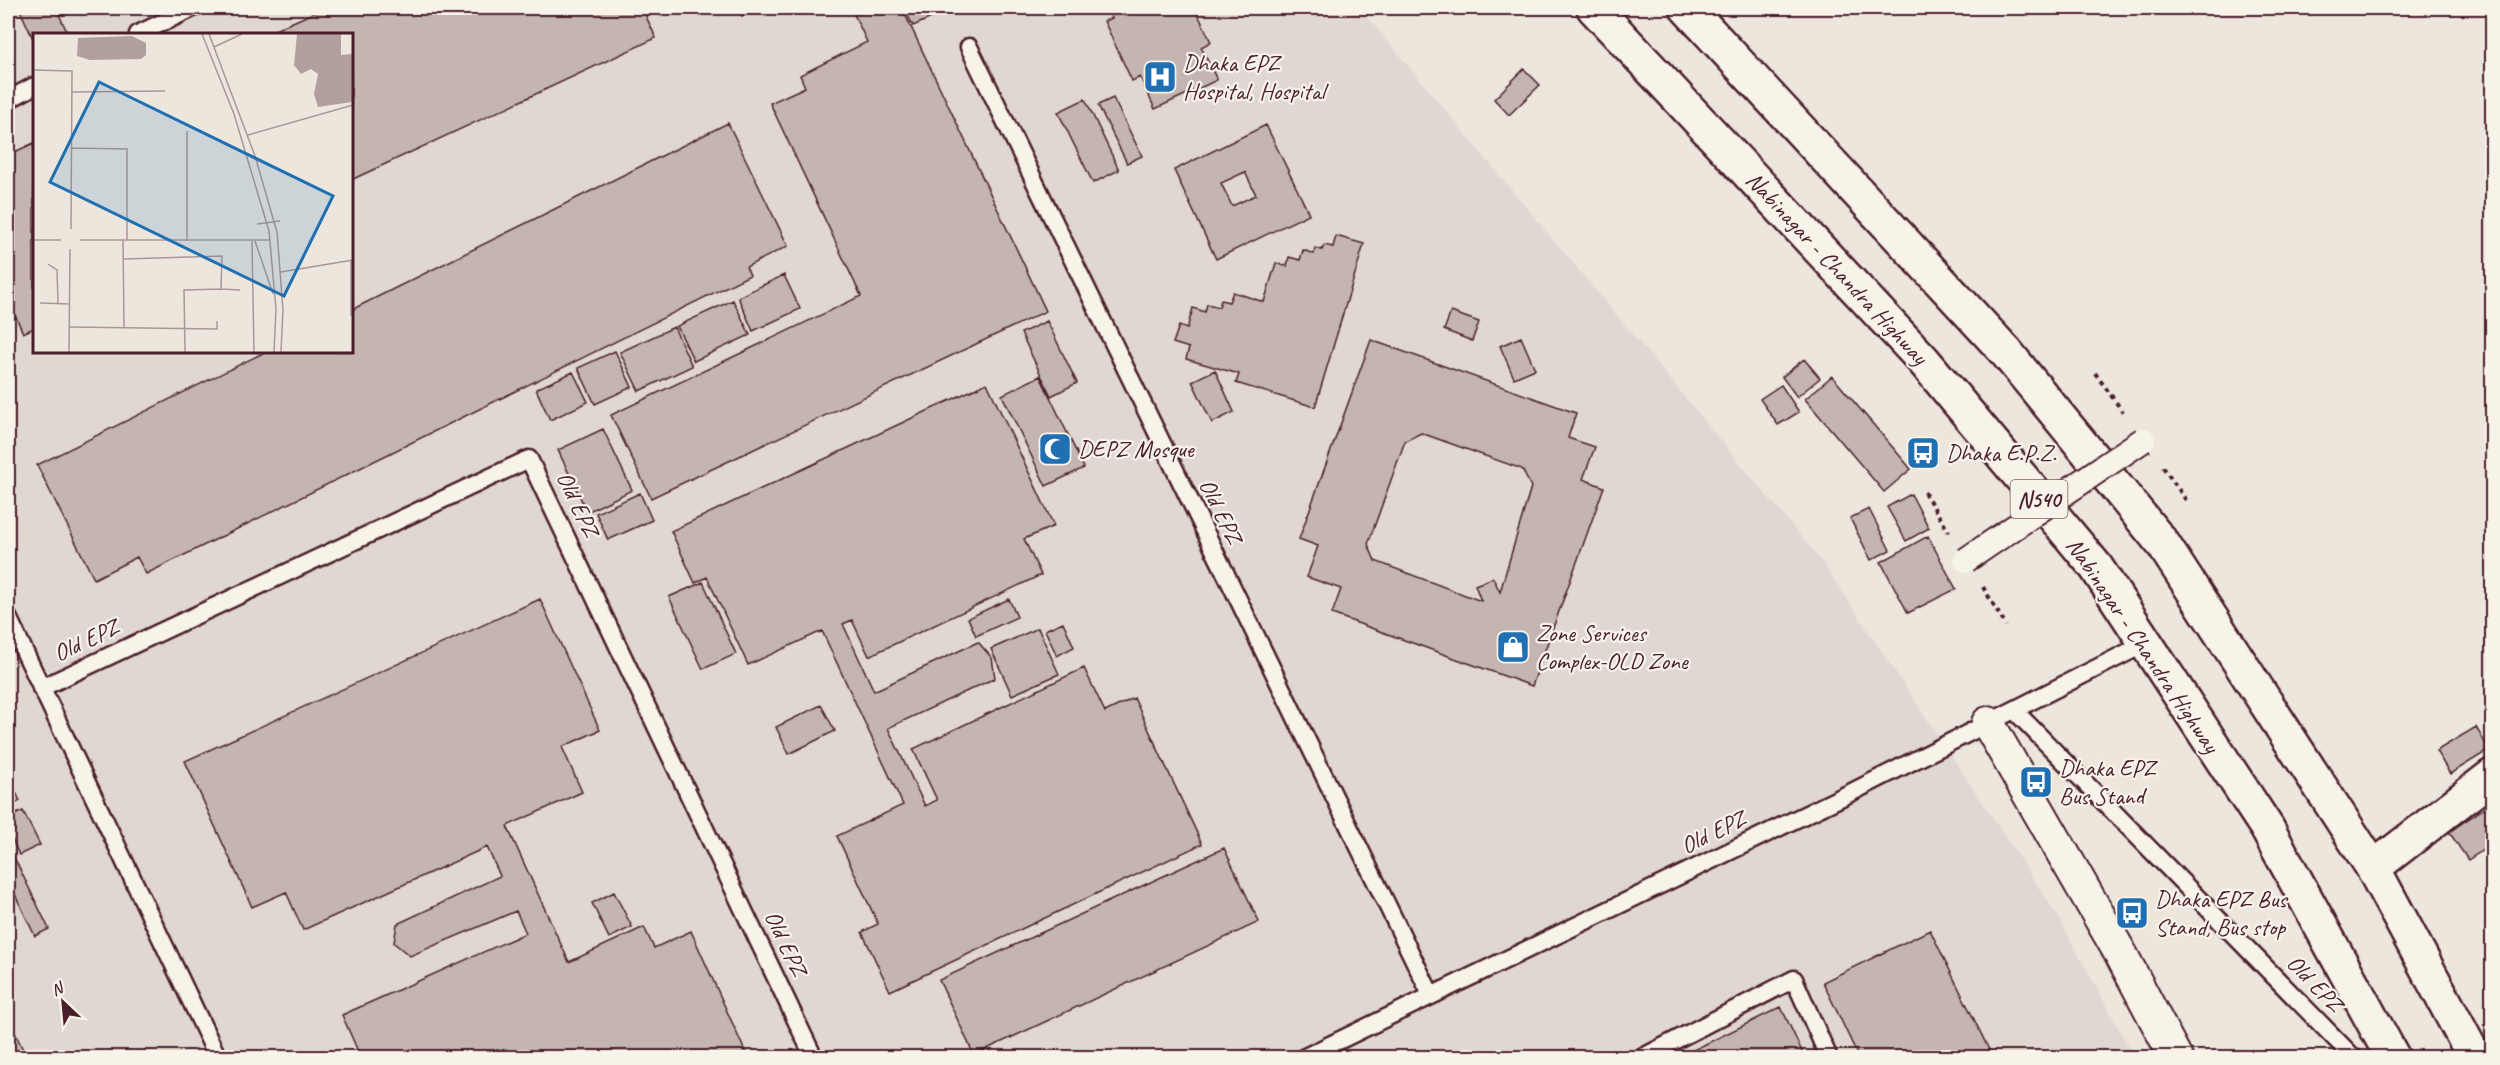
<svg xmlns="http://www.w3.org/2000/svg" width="2500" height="1065" viewBox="0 0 2500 1065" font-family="Caveat,sans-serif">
  <rect width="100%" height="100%" fill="#ece6dd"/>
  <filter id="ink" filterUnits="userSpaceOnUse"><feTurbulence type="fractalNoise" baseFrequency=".0167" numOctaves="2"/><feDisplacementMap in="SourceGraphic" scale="12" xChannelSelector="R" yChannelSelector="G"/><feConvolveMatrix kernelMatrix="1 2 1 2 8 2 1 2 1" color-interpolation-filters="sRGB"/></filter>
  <g filter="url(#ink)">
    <path fill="#e0d7d0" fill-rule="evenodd" d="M8,8H1360L1823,563L2057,915L2134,1057H8ZM34,34H351V351H34Z"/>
    <path fill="#c4b5b0" stroke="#4a1f2b" stroke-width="1.5" fill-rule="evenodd" d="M25,8H56L68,34H34V41L20,10Z
      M324,8H652L644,12L656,38L351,180V34H266Z
      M738,8H759L742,16Z
      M851,8H902L1046,311L651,498L611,415L861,296L770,103L805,87L800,75L867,42Z
      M904,8H954L913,26Z
      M1107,8H1195L1211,42L1201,47L1217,80L1155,109L1140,77L1132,81L1104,21L1112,18Z
      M1524,69L1540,85L1509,115L1494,99Z
      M1113,98L1142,156L1127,163L1098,105Z
      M1085,99L1119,170L1093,183L1058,112Z
      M728,123L788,246L746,267L750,275L146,574L137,557L94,579L37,465L267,351H351V310Z
      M1266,125L1309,214L1216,259L1174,170ZM1245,172L1256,195L1232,206L1221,183Z
      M34,143V328L23,333L16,317L8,321V155Z
      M1336,236L1364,244L1315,407L1236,383L1239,374L1186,359L1189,348L1173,343L1179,326L1187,329L1193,308L1205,312L1207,304L1219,307L1221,300L1229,302L1233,292L1264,302L1276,263L1287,266L1289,257L1300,260L1303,250L1314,254L1315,248L1322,250L1324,245L1333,247Z
      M784,275L800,309L753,331L738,297Z
      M733,300L750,335L694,361L677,326Z
      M1451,312L1479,322L1472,341L1444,330Z
      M1047,321L1077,383L1051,396L1021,333Z
      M674,327L692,366L639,391L620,352Z
      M1521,337L1535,369L1514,378L1500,346Z
      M1371,340L1576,413L1568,438L1595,447L1583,479L1604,487L1532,686L1332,614L1341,589L1307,577L1318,546L1299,539ZM1421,433L1522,469L1531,487L1500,592L1493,578L1475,585L1481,601L1375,561L1368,544L1405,441Z
      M615,351L632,387L595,404L578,368Z
      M1804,359L1820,378L1797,397L1782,377Z
      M1215,370L1234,412L1212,423L1192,381Z
      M573,372L588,402L550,420L536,389Z
      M1040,376L1084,468L1046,486L1002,395Z
      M1832,376L1911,469L1884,492L1805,399Z
      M987,383L1054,526L1024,539L1041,575L869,656L852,620L843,624L874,691L978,642L992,658L995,678L888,728L925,806L937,800L913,749L1084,668L1105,712L1134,698L1202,844L890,991L862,932L878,924L837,836L903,805L822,631L748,665L707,577L695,583L671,531Z
      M1781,385L1799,412L1778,425L1760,399Z
      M603,429L632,490L587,512L558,450Z
      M640,493L652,520L608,540L596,513Z
      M1911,494L1929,528L1906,541L1887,507Z
      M1869,509L1890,550L1871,560L1850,518Z
      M1928,536L1956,589L1908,613L1881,562Z
      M703,582L736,654L703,669L669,597Z
      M540,599L600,730L562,747L582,792L507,826L569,962L644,927L654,948L691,931L748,1058H361L342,1015L526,933L516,911L410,956L394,943L397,924L500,876L487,847L303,930L286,892L252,907L185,761Z
      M1009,599L1017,617L976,636L968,618Z
      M1063,622L1074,647L1057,656L1045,630Z
      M1038,628L1059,674L1012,695L991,649Z
      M821,705L835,731L789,754L776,727Z
      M2476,727L2489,750L2450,774L2436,751Z
      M8,775L20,801L8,808Z
      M2492,803V844L2468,860L2449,832Z
      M23,811L40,845L19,855L8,830V818Z
      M8,845L49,929L35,936L8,880Z
      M1224,848L1259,922L974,1055L939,980Z
      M614,892L632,927L609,938L592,903Z
      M1930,930L1993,1058H1859L1823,982Z
      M1781,1007L1805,1058H1677Z
      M8,1018L27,1058H8Z"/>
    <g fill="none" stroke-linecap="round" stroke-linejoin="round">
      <defs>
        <path id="service" d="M138,34L193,8
          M969,47L1431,995
          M8,100L34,86
          M8,617L218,1058
          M41,688L529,459L814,1058
          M2014,710L2354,1058
          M1303,1058L1852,792L2146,643
          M1641,1058L1794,979L1829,1058"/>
        <path id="minor" d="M1988,723L2122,956L2176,1058"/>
        <path id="tertiary" d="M2373,868L2492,776"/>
        <path id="trunk" d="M1594,8L1924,361L2096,567L2267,828L2393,1058
          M1687,8L2006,352L2163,544L2373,868L2475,1058"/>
      </defs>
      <use href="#service" stroke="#4a1f2b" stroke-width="21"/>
      <use href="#minor" stroke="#4a1f2b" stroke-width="36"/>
      <use href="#tertiary" stroke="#4a1f2b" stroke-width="38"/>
      <use href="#trunk" stroke="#4a1f2b" stroke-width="38"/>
      <path stroke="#4a1f2b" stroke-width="4" stroke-dasharray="4.5 4.5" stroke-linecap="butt" d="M2095,373L2123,412
        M2163,467L2188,503
        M1924,492L1949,532
        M1983,587L2006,626"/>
      <use href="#service" stroke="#f7f3e8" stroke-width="16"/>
      <use href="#minor" stroke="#f7f3e8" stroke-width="32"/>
      <use href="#tertiary" stroke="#f7f3e8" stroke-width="33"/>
      <use href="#trunk" stroke="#f7f3e8" stroke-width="33"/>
      <defs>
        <path id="pedestrian-bridge" d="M1966,560L2143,440"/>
      </defs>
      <use href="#pedestrian-bridge" stroke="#4a1f2b" stroke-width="28" stroke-linecap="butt"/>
      <use href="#pedestrian-bridge" stroke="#f7f3e8" stroke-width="24"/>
    </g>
  </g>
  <defs>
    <symbol id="hospital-square" viewBox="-11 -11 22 22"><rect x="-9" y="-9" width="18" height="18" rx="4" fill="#1f6fb2" stroke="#f7f3e8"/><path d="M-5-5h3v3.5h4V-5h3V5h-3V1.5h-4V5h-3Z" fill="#fff"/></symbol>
    <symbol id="mosque-square" viewBox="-11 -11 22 22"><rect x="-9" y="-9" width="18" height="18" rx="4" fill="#1f6fb2" stroke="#f7f3e8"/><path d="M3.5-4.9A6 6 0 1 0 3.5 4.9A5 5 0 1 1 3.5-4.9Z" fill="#fff"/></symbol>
    <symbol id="bus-square" viewBox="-11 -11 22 22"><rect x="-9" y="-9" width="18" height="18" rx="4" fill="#1f6fb2" stroke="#f7f3e8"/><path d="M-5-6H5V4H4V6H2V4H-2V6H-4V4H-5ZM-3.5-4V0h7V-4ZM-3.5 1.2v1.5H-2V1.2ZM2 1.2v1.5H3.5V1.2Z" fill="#fff"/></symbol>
    <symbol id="shop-square" viewBox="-11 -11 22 22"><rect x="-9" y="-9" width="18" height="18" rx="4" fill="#1f6fb2" stroke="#f7f3e8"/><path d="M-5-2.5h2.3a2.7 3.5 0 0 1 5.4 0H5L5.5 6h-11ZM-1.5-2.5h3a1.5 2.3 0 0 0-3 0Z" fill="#fff"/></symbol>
  </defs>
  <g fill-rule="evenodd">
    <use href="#hospital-square" x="1141" y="58" width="38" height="38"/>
    <use href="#mosque-square" x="1036" y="430" width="38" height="38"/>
    <use href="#bus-square" x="1904" y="434" width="38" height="38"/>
    <use href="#shop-square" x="1494" y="628" width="38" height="38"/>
    <use href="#bus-square" x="2017" y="763" width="38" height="38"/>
    <use href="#bus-square" x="2113" y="894" width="38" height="38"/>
  </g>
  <g text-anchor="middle" stroke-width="4.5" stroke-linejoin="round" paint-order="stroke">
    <rect fill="#f7f3e8" stroke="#7e5f64" stroke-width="1.5" x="2010.5" y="480" width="57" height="38" rx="4.5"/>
    <g font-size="22" font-weight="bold" fill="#4a1f2b">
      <text x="2039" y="507">N540</text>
    </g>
    <g font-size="24" fill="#4a1f2b" stroke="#f7f3e8" text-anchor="start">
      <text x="1183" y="71">Dhaka EPZ<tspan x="1183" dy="28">Hospital, Hospital</tspan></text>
      <text x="1078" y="457">DEPZ Mosque</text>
      <text x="1946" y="461">Dhaka E.P.Z.</text>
      <text x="1536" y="641">Zone Services<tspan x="1536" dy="28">Complex-OLD Zone</tspan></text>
      <text x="2059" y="776">Dhaka EPZ<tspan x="2059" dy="28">Bus Stand</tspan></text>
      <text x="2155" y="907">Dhaka EPZ Bus<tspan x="2155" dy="28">Stand, Bus stop</tspan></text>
    </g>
    <g font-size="24" fill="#4a1f2b" stroke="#f7f3e8">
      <text transform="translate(1837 268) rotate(47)" y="8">Nabinagar - Chandra Highway</text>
      <text transform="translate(578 504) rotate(65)" y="8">Old EPZ</text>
      <text transform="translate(1221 511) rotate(64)" y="8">Old EPZ</text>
      <text transform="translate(86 640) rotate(-25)" y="8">Old EPZ</text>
      <text transform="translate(2143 645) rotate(56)" y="8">Nabinagar - Chandra Highway</text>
      <text transform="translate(1713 832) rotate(-26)" y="8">Old EPZ</text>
      <text transform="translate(786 943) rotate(65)" y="8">Old EPZ</text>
      <text transform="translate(2315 983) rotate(46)" y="8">Old EPZ</text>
    </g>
  </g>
  <g transform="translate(33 33)">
    <rect width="320" height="320" fill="#ece6dd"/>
    <path d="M264,1H308V22L319,21V69L285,74L281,61L285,41L278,36L268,41L261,32ZM99,3L113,10V22L108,26L57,27L44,23L45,5Z" fill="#b39f9d"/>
    <path fill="none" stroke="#ab9696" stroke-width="1.5" d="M169,1L201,81L236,198L243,276L241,319M176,1L222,123L244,199L250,277L248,319M181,14L209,1M0,37L39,38L38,196M39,59L132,58M154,98V208M215,102L320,72M38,115L94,116V207M224,191L247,188M0,207H28M47,207H237M90,207L91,295M219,208L221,319M222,208L240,261M90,226L189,223L188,256L151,257L152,319M318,227V283M15,231L24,237L25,270M248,239L320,227M188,256L207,257M7,270L37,271M37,294L184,296V288M36,319L37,216"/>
    <path fill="#1f6fb2" fill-opacity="0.15" stroke="#1f6fb2" stroke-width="3" d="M66,49L300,163L251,263L17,149Z"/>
    <rect width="320" height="320" fill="none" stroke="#4a1f2b" stroke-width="3"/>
  </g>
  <rect width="2500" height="1065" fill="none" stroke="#f7f3e8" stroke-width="30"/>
  <rect x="15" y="15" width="2470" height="1035" fill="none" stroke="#4a1f2b" stroke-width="2" filter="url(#ink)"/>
  <g transform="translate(63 1002) rotate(334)" stroke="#f7f3e8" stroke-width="4.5" paint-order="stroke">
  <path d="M0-4.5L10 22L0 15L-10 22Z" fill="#4a1f2b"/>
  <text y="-9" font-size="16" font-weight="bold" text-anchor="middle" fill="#4a1f2b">N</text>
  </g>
</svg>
